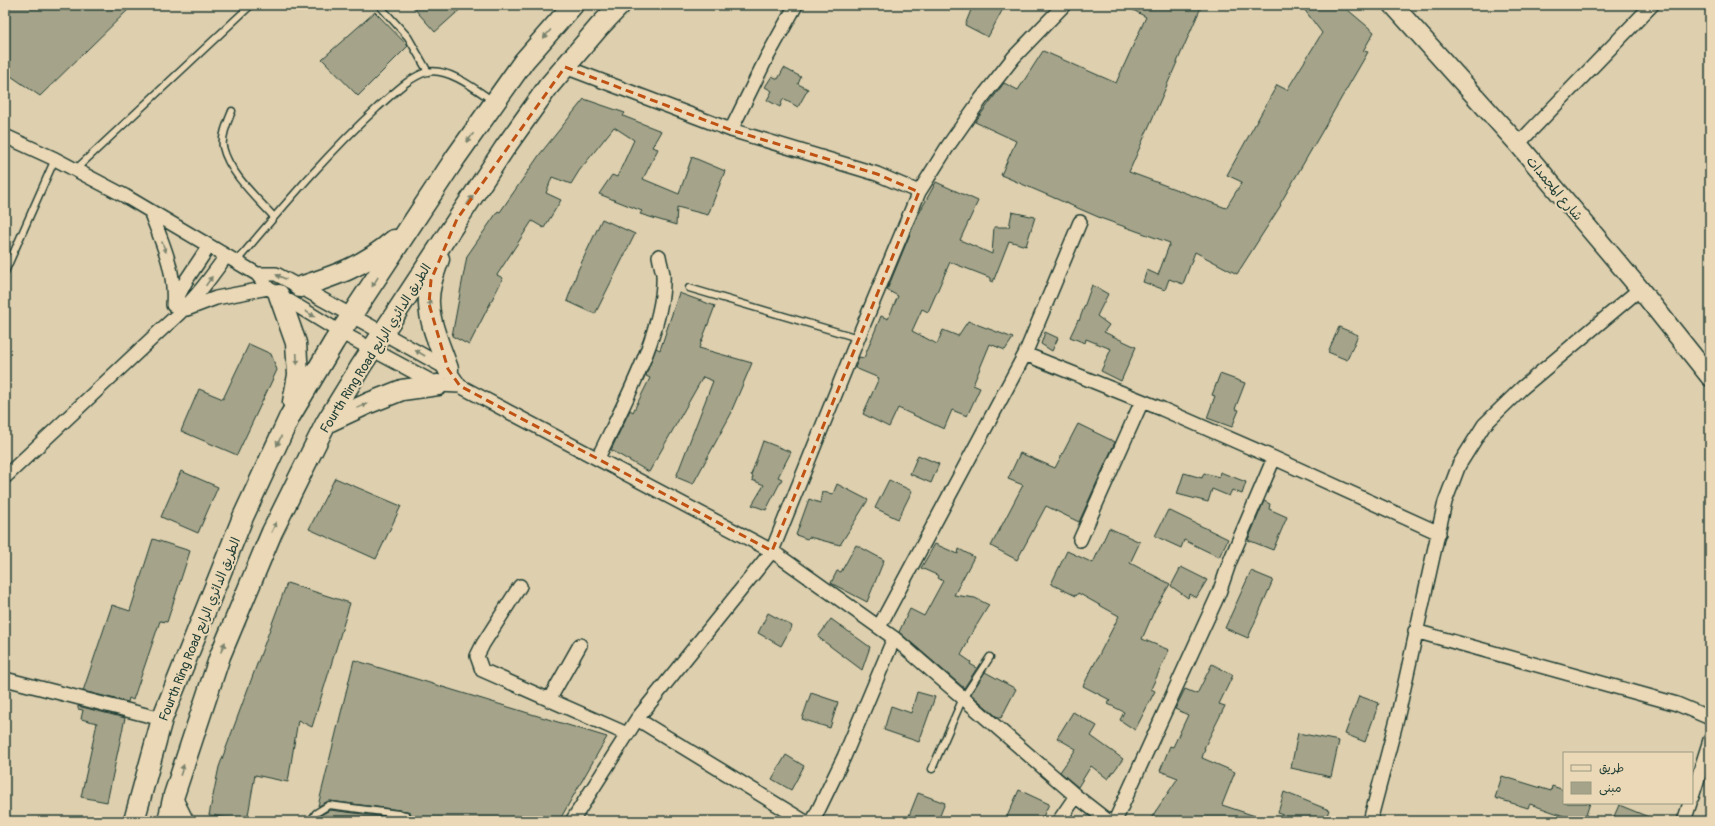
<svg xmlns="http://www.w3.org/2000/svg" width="1715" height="826" viewBox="0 0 1715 826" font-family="Pangolin,'Playpen Sans Arabic',sans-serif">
  <rect width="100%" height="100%" fill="#decfae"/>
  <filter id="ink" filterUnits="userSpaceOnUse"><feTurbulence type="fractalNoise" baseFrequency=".025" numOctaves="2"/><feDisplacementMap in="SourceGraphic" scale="8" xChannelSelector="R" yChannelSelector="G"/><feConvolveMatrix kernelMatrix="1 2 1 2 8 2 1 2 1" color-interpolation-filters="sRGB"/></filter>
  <g filter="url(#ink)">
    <path fill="#a5a48a" stroke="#1f3d34" d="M5,5H133L40,96L5,72Z
      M411,5H465L435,32Z
      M973,5H1005L988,37L965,25Z
      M1124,5H1202L1129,172L1226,208L1242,182L1227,175L1277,85L1287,90L1322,33L1301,5H1342L1374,32L1363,51L1368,52L1280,204L1281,205L1237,274L1195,252L1183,284L1169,279L1165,290L1143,282L1147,270L1158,275L1170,243L1103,219L1001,175L1016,141L975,122L1004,83L1018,90L1043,51L1116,83L1146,17Z
      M375,12L408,46L358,96L322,59Z
      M784,68L801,77L798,84L808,89L798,107L783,99L780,107L767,100L772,91L765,87L772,76L778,79Z
      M584,99L625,113L623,116L661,131L652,147L658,149L643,179L679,194L692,157L725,171L708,215L677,207L676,225L640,214L642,211L599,194L612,175L617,177L634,140L614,127L579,171L571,184L552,177L546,193L561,200L544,228L532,221L497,275L503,278L469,345L452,336L467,256L498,211L500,212L540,154Z
      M936,182L978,201L960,240L992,254L994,227H1009L1012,212L1035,217L1026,246L1009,241L993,282L991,281V278L950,262L928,312L922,309L912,331L937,344L943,330L958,336L968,321L1013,338L1005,350L990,344L973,385L980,388L967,416L952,410L944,429L898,408L889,427L863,414L879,378L855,368L859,357L864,358L881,316L888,319L898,296L887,290L917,217Z
      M602,219L635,234L595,314L567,301L578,270Z
      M1092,285L1108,294L1097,316L1109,325L1104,332L1136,347L1121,381L1101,371L1111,349L1086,339L1085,343L1070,337L1078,320L1079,321Z
      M679,293L715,306L699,348L752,363L731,412H732L693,484L676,477L713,381L703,377L649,472L611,450L630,410L633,412L650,378L646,376L647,372L656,348L660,350Z
      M1339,327L1358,335L1347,360L1328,352Z
      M1045,332L1058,338L1052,351L1041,344Z
      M249,344L271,354L277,370L237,455L181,431L199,389L223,399Z
      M1220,374L1245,383L1235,409L1239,410L1232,427L1207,418L1215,396L1212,395Z
      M1078,424L1115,442L1079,522L1046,506L1017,560L991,546L1023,485L1008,479L1020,453L1055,468Z
      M763,441L791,452L778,477L782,479L766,510L752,505L764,485L752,480L753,476L751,475Z
      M918,455L939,464L931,483L910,474Z
      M181,471L218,487L198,533L161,517Z
      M1220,472L1246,482L1242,494L1232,490L1229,496L1212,489L1208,502L1177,494L1184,473L1202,478L1204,473L1219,477Z
      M335,478L401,506L376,559L309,529Z
      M889,480L912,491L898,519L875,508Z
      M837,484L868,500L840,545L809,537L807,539L796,535L809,499L820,503L822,492L833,494Z
      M1264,501L1270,504L1269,509L1287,517L1273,550L1248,540Z
      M1168,510L1228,539L1219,557L1184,540L1181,548L1155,536Z
      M1109,528L1140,542L1130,563L1170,584L1155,609L1142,639L1169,650L1151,689L1155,691L1135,730L1120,720L1124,712L1108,704L1110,700L1083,686L1119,616L1078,593L1076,596L1051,584L1067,551L1093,563Z
      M153,539L190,551L167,622L160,621L133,700L129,698L128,702L83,691L112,605L130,611Z
      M935,544L958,554L959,549L974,557L954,595L975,598L989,605L967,641L968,642L961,655L971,662L970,664L977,668L964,688L899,632L910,609L924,616L943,581L938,578L939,576L921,568Z
      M856,545L884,560L867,602L831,583L837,571L841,572Z
      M1181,567L1207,580L1196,598L1189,594L1188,598L1171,586Z
      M1251,571L1273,580L1248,638L1225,628Z
      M287,583L350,603L312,727L298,720L288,782L255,775L247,821L209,815L219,767Z
      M768,613L792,626L781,646L758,633Z
      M831,619L870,647L862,670L818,637Z
      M354,660L607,737L559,821H414L410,812L407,811L330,801L318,806Z
      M1212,664L1233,675L1219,704L1225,706L1204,748H1205L1202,758L1235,772L1222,805L1264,819V821H1149L1178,778L1160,771L1170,746L1173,747L1188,715L1175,709L1185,689L1197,694Z
      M985,672L1016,689L1001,718L996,716L971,694Z
      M917,692L935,697L919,742L884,730L891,706L911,713Z
      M811,693L838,702L830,728L802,719Z
      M1359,696L1379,703L1365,742L1345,734Z
      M78,706L125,718L107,802L81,797L97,723L81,719L83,710L78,709Z
      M1073,712L1097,726L1091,736L1123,759L1108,779L1091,766L1078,787L1060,772L1076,749L1057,738Z
      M1298,733L1339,741L1331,777L1291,768Z
      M786,755L804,766L791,790L772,779Z
      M1502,776L1551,791L1552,786L1564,790V803H1590L1584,821H1578L1530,804L1528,808L1495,798Z
      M1019,790L1049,804L1041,821H1005Z
      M1284,792L1329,810L1325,821H1296L1278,813Z
      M918,793L945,803L939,818L929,817L928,821H907Z
      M1619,805L1656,820V821H1612Z
      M330,810L403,819L405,821H316L319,816Z"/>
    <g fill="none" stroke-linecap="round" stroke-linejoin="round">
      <defs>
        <path id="service" d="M379,5L408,37L428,72
          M232,111C228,121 221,136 223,147C229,173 257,198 274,217
          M75,170L251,5
          M236,262C282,208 326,155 378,107C392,95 409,77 427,72C448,67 477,90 493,101
          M5,272L55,159
          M689,288L858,338
          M932,769L963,698L990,657
          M311,821L316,813L329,805L406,815L410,821"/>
        <path id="minor" d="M565,67L731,130L877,174L919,192
          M731,130L766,59L796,5
          M5,136L55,159L125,196L257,274L268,288L340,332L438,385L460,386
          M1518,144L1652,5
          M150,211C162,242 176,271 173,305
          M257,274H276L300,287L448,369L460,386L772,551L894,638L1076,796L1108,821
          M176,300L187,279L209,246
          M187,309L216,298L268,288
          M1025,354L1080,222
          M598,458C621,409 666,329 663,274C662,269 660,262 659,256
          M5,477L162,329C190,305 205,286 226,256
          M1080,540L1142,401
          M520,586L483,644L477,656L482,670L627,734
          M879,627L1025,354L1162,409L1274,458L1439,533
          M1415,631L1677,704L1710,718
          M5,679L162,719
          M549,700L580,645
          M637,719L804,821
          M174,795L187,821
          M1692,797L1710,740
          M572,821L637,719L772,551L858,338L919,192L948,146L981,99L1014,57L1064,5
          M813,821L844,757L894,638
          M1059,821L1076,796
          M1115,821L1219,593L1230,561L1274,458
          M1370,821L1397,719L1445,502L1459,465L1484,425L1522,388L1640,289
          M1684,821L1690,803"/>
        <path id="secondary" d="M1393,5L1518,144L1640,289L1710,377"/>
        <path id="primary" d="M439,259C434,273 428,289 429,304C430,326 441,348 448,369
          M300,287C337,275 364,266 394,240
          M279,295L296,343L298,375L293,402
          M326,423L369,403L402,390L438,385
          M134,821L162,719L243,517L290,416L334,342L456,157L524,61L573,5
          M168,821L174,795L220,656L272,532L326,423L361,366L504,149L548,87L599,27L620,5"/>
      </defs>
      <use href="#service" stroke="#1f3d34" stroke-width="9"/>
      <use href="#minor" stroke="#1f3d34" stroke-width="16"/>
      <use href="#secondary" stroke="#1f3d34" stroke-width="21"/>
      <use href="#primary" stroke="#1f3d34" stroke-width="23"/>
      <use href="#service" stroke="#ead8b6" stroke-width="6"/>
      <use href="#minor" stroke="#ead8b6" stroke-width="13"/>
      <use href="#secondary" stroke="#ead8b6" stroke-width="18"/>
      <use href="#primary" stroke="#ead8b6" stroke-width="20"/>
    </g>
    <defs><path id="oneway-solid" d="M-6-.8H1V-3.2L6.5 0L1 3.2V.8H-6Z"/></defs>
    <g fill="#7a836e">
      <use href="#oneway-solid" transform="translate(547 34) rotate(131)"/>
      <use href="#oneway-solid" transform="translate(470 138) rotate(126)"/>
      <use href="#oneway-solid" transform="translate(470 200) rotate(-56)"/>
      <use href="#oneway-solid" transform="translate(164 247) rotate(68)"/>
      <use href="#oneway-solid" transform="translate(281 277) rotate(-156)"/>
      <use href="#oneway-solid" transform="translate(209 281) rotate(-55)"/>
      <use href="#oneway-solid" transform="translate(375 282) rotate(122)"/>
      <use href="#oneway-solid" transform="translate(430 305) rotate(-94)"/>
      <use href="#oneway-solid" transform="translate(310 314) rotate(31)"/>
      <use href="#oneway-solid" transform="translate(420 353) rotate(-150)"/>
      <use href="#oneway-solid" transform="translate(297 359) rotate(87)"/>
      <use href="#oneway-solid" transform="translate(362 406) rotate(-25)"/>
      <use href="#oneway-solid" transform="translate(279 441) rotate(115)"/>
      <use href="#oneway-solid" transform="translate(274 527) rotate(-64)"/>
      <use href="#oneway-solid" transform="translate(223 647) rotate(-67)"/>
      <use href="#oneway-solid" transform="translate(182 770) rotate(-72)"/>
    </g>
  </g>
  <path fill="none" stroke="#c05314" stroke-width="3" stroke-dasharray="8 5" stroke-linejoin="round" d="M565,67L731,130L877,174L919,192L772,551L460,386L448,369L429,304L431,280L457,219Z"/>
  <g text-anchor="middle" stroke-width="4" stroke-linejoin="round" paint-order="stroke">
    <g font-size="13" fill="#1f3d34" stroke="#ead8b6">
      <text transform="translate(1555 188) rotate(50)" y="5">شارع المجمدات</text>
      <text transform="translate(375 348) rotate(-58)" y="5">Fourth Ring Road الطريق الدائري الرابع</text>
      <text transform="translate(199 629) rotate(-68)" y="5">Fourth Ring Road الطريق الدائري الرابع</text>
    </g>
  </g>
  <rect width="1715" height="826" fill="none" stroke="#ead8b6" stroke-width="20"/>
  <rect x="10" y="10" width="1695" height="806" fill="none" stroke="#1f3d34" stroke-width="1.5" filter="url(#ink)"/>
  <rect x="1563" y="752" width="130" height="52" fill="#ead8b6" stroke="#999a82"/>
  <rect x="1571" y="765" width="20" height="6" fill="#ead8b6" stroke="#999a82"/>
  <text x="1599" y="772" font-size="12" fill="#1f3d34">طريق</text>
  <rect x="1571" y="782" width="20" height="12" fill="#a5a48a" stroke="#999a82"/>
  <text x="1599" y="792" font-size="12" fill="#1f3d34">مبنى</text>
</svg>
